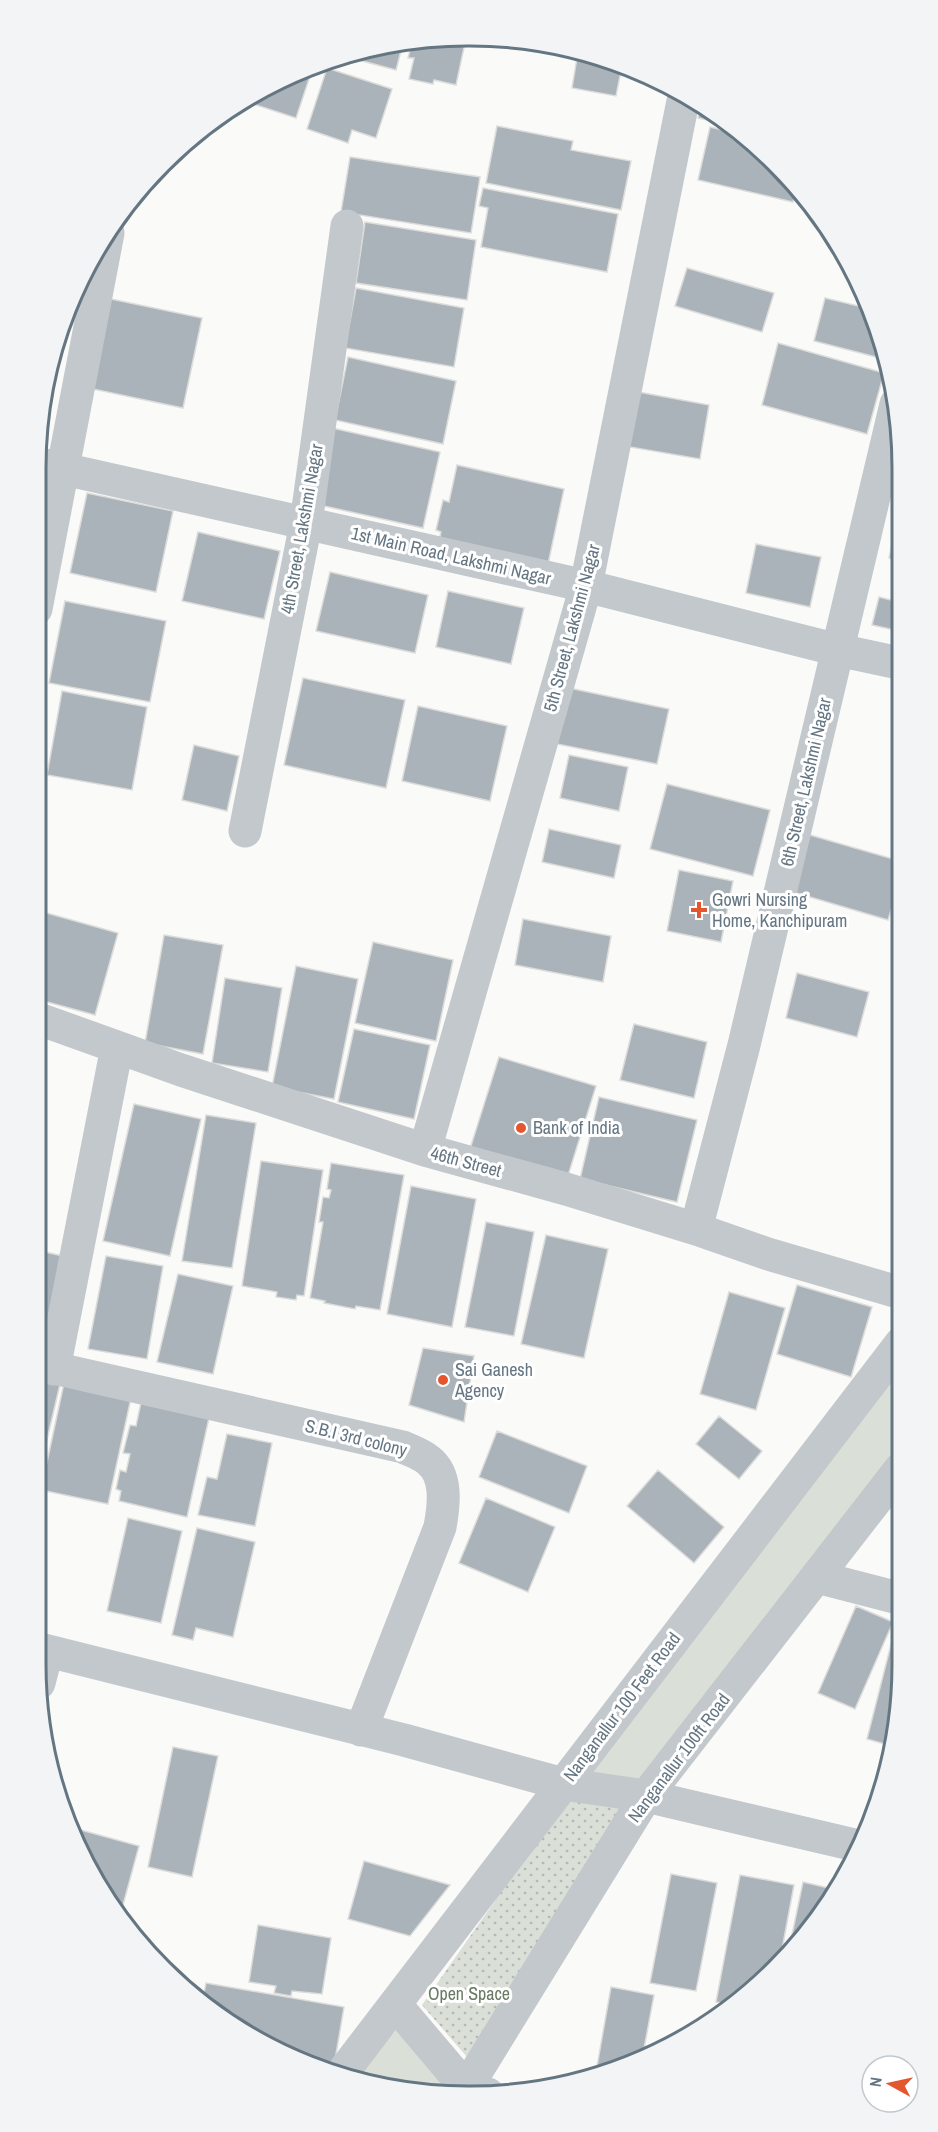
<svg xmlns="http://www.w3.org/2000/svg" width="938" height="2132" viewBox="0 0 938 2132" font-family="'Archivo Narrow',sans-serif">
  <defs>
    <pattern id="garden-dots" width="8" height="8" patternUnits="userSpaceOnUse" patternTransform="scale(1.5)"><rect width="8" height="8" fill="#dadfd7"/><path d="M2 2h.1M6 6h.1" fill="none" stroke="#b4b9b4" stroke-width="1.8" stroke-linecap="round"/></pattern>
  </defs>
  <rect width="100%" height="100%" fill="#fafaf8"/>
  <path fill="#dadfd7" d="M901,1361V1450L641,1786L582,1776Z
    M397,2029L449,2076L435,2093L385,2088L358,2078Z"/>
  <path fill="url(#garden-dots)" d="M569,1795L627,1809L467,2057L422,2005Z"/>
  <path fill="#aab3b9" stroke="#dcdcda" stroke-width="1.5" d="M441,37L466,38L456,85L434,80L433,84L409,79L414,58H408L412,42Z
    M403,43L396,70L344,56L357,51Z
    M578,52L609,59L622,66L616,96L572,88Z
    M313,67L296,118L244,101L278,81Z
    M327,68L392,89L376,138L352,130L348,143L307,129Z
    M701,105L710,109L725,124L698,118Z
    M497,126L573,141L571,150L631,161L621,210L486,183Z
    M710,127L735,133L796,190L793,202L698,180Z
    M350,157L480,177L471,233L341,212Z
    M483,188L618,214L607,272L481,247L488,208L479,206Z
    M813,206L822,222L809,218Z
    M365,222L476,240L467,300L356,283Z
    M687,268L774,293L762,332L675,306Z
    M356,288L464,308L454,367L345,348Z
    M825,298L871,309L882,351L880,358L814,341Z
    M111,299L202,318L183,408L93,389Z
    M778,343L884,373L867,434L762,405Z
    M348,357L456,381L443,444L335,420Z
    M633,391L709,405L700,459L624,446Z
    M332,428L440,452L423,528L315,504Z
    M457,465L564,489L547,569L438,545L441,532L436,530L443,500L449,502Z
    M87,493L173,511L156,592L70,573Z
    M895,531H899V561L889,558Z
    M198,532L280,551L264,619L182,601Z
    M756,544L821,557L810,607L746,593Z
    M330,572L428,595L415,653L316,631Z
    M448,591L524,608L511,664L436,647Z
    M879,597L899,602V631L872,625Z
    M65,601L166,621L150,702L49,683Z
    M303,678L405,700L386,788L284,765Z
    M569,688L669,709L657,764L557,744Z
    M62,691L147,707L132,790L47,775Z
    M418,706L507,726L490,801L402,781Z
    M194,745L239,756L227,811L182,800Z
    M569,755L628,767L619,811L560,798Z
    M667,784L770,810L753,876L650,849Z
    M549,829L621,845L614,878L542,862Z
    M810,835L900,861V881L888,920L793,892Z
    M679,870L733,881L721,942L667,931Z
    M36,910L118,933L95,1015L36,999Z
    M523,919L611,936L603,982L515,965Z
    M164,935L223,945L203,1054L145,1043Z
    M373,942L453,960L436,1041L355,1023Z
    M296,966L358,979L334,1099L272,1087Z
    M797,973L869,992L857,1037L786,1018Z
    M225,978L282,988L268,1072L212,1063Z
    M634,1024L707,1042L694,1098L620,1080Z
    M354,1029L430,1045L414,1119L338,1102Z
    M499,1057L596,1086L566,1182L469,1152Z
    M599,1097L697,1120L677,1202L580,1179Z
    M134,1104L201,1119L170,1256L103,1241Z
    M206,1115L256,1123L232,1268L182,1261Z
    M261,1161L323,1170L304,1296L297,1295L296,1300L276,1297L277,1292L242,1286Z
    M331,1163L404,1175L380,1310L356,1306L355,1309L324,1303L325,1301L310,1298L323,1222H319L323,1197L329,1198L331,1190L327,1189Z
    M411,1186L476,1199L452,1327L387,1314Z
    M486,1222L534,1232L514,1336L465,1327Z
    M546,1235L608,1249L584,1358L521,1344Z
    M36,1250L72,1258L47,1360L36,1357Z
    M106,1256L163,1266L147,1359L88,1349Z
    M178,1274L233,1286L213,1374L157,1362Z
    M797,1285L872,1307L851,1377L777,1354Z
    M729,1292L785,1308L756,1410L700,1394Z
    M423,1348L474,1356L464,1422L409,1405Z
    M36,1374L61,1380L37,1482H36Z
    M64,1383L131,1398L108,1504L41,1490Z
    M143,1393L211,1409L187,1517L119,1501L121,1491L116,1489L120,1470L126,1472L130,1454L123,1453L130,1425L136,1426Z
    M719,1416L762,1451L739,1479L696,1444Z
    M497,1431L587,1466L569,1513L479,1477Z
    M227,1434L272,1443L255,1526L198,1515L207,1477L217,1479Z
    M658,1470L724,1527L694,1563L627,1506Z
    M486,1498L555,1527L528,1592L459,1563Z
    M128,1518L182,1531L161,1623L107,1611Z
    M197,1528L255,1542L233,1637L196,1628L193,1640L172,1635Z
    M901,1605L902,1663L888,1745L867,1739Z
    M856,1606L893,1622L855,1709L818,1693Z
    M173,1747L218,1756L192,1877L148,1867Z
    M70,1827L139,1846L120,1916L94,1879Z
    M364,1861L450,1885L410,1936L348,1919Z
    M671,1874L717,1883L696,1991L650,1983Z
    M740,1875L794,1885L780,1960L727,2004L716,2002Z
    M803,1882L837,1890L795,1948L788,1954Z
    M258,1925L331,1938L322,1994L292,1991L291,1996L274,1993L276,1986L249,1982Z
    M206,1983L344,2007L334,2066L318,2063L253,2038L203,1998Z
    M611,1987L654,1995L643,2054L596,2072Z"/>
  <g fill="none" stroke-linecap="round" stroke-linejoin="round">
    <path stroke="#c3c8cc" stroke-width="33" d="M37,463L586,586L838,650L899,663
      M36,609L108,233
      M245,831L306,523L347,226
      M36,1018L181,1070L425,1150L566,1189L696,1229L768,1254L901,1293
      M425,1150L586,586L684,96
      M696,1229L744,1045L896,404
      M36,1364L403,1447C411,1451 421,1454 428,1460C448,1475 444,1505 440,1527L361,1730
      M54,1369L117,1047
      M817,1577L902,1599
      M36,1648L404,1740L563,1784L646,1796L859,1846
      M39,1683L47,1652
      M395,2004L467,2089L488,2094
      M343,2072L901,1343
      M462,2095L646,1796L901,1468"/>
  </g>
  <g fill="#e4572e" stroke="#fff" stroke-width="2">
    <path d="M696 901h6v6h6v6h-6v6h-6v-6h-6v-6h6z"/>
    <circle cx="521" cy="1128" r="6"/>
    <circle cx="443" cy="1380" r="6"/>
  </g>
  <g text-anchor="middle" stroke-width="6" stroke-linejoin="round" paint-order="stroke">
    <g font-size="18" fill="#657683" stroke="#fff">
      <text transform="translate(302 529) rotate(-80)" y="6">4th Street, Lakshmi Nagar</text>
      <text transform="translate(451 556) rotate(13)" y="6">1st Main Road, Lakshmi Nagar</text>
      <text transform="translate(572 628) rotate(-75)" y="6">5th Street, Lakshmi Nagar</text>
      <text transform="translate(806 782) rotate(-77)" y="6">6th Street, Lakshmi Nagar</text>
      <text transform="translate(466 1162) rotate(15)" y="6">46th Street</text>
      <text transform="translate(356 1438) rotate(14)" y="6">S.B.I 3rd colony</text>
      <text transform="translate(622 1707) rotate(-53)" y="6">Nanganallur 100 Feet Road</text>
      <text transform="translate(679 1758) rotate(-53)" y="6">Nanganallur 100ft Road</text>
    </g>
    <g font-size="18" fill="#657683" stroke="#fff" text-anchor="start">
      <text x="712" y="906">Gowri Nursing<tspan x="712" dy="21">Home, Kanchipuram</tspan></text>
      <text x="533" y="1134">Bank of India</text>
      <text x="455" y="1376">Sai Ganesh<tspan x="455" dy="21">Agency</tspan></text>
    </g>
    <g font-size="18" fill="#687a64" stroke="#fff">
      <text x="469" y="2000">Open Space</text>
    </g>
  </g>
  <path d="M0 0H938V2132H0ZM468 46H470A422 422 0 0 1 892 468V1664A422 422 0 0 1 470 2086H468A422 422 0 0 1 46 1664V468A422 422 0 0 1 468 46Z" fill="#f3f4f5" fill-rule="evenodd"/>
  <path fill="none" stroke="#657683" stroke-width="3" d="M468 46H470A422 422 0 0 1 892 468V1664A422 422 0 0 1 470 2086H468A422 422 0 0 1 46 1664V468A422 422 0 0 1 468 46Z"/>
  <g transform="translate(890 2084) rotate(278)"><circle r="28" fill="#ffffff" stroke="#c1c8cd" stroke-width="1.5"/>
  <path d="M0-4.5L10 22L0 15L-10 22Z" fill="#e4572e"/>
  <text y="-9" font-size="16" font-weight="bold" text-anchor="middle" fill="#657683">N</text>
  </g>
</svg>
